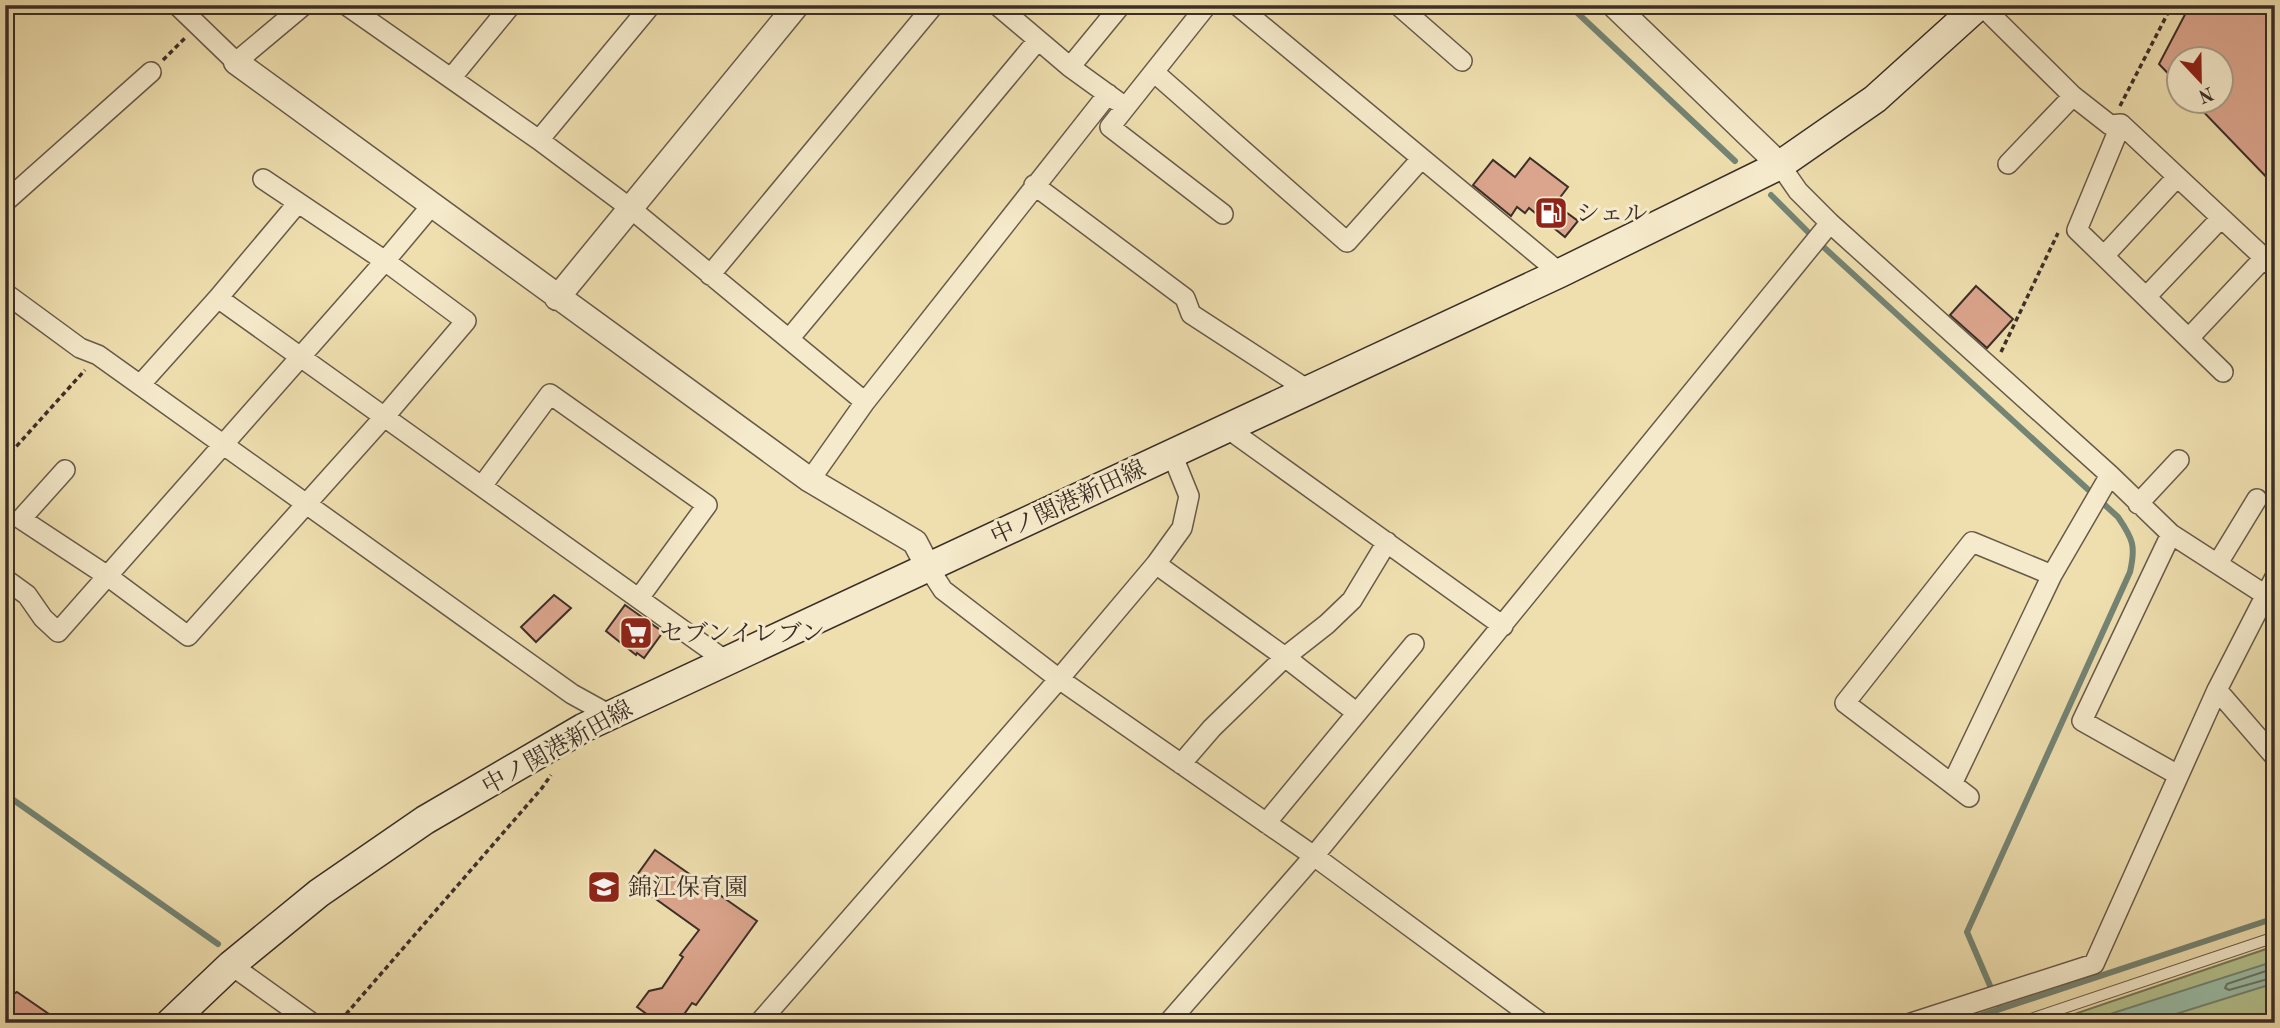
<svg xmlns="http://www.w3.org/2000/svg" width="2280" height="1028" viewBox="0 0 2280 1028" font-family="'Old Standard TT','Noto Serif JP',serif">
  <rect width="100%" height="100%" fill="#efdfaf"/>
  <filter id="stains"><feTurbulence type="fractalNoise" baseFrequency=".00286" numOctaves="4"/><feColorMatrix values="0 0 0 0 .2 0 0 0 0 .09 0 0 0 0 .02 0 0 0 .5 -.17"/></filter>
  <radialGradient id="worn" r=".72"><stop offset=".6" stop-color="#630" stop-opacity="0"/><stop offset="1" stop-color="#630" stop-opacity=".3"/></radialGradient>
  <path fill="#b4c38f" stroke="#78785c" stroke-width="2" d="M2275,946V1023H2048Z"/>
  <path fill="#9abda7" stroke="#748474" stroke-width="2" d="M2275,961V983L2147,1023H2082Z"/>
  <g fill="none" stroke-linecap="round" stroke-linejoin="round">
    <path stroke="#6a7668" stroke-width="2" d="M2275,968L2227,984L2225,988L2229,990L2275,977"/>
    <path stroke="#748474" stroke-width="6" d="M1569,5L1735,161
      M1771,195L1817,241L2118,517C2133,539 2136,546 2130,572L1967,932L2000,1009
      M5,794L218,944
      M1958,1023L2275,918"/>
  </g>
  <path fill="#dca68e" stroke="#3b2e28" stroke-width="2" d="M2190,5H2275V186L2194,102H2221V60H2179V85L2159,64Z
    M1530,158L1568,187L1555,204L1578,221L1565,237L1529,208L1525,213L1517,207L1511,216L1473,185L1493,160L1515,177Z
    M1976,286L2013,319L1987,348L1950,315Z
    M554,595L571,608L536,642L521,627Z
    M625,605L663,632L644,658L637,653L636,655L606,631Z
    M655,850L757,921L696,1005L692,1003L678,1023H659L637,1007L649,991L662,988L683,957L680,955L699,930L632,882Z
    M17,992L62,1023H5V998Z"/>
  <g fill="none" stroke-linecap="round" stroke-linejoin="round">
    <defs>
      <path id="service" d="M2019,1023L2275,937"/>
      <path id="minor" d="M177,5L236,62L304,5
        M346,5L539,140L630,208L865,402
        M997,5L1070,67L1117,101
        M1207,5L1110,127L1223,214
        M1237,5L1560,273
        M1398,5L1462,61
        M1981,5L2073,96L2110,125L2121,124L2275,268
        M1070,67L1121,5
        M1155,73L1347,242L1421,159
        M452,77L511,5
        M2121,124L2077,230L2223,372
        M539,140L651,5
        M2008,164L2073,96
        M1780,165L1798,191L1830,223L2110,475L2171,534L2275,601
        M1034,185L1185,298L1191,314L1308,390
        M5,202L151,72
        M2104,256L2177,177
        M710,275L934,5
        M5,293L80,348L98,355L140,385L572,694L610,715
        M2146,297L2221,218
        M218,298L726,661
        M2189,338L2264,258
        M789,339L1038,40
        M140,385L218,298L297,204
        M1227,428L1503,626
        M65,470L21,519L106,575L188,636L385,416L466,321L385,261L263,179
        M810,480L865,402L1108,94
        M482,486L550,394L707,505L639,598
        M2138,504L2179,460
        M2171,534L2082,721L2178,775
        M2218,563L2257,499
        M1156,564L1285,657L1357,713
        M928,567L943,590L1059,679L1314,856L1541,1023
        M2052,575L1972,542L1845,703L1952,784L2052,575L2110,475
        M5,579L27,595L43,618L58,632L385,261L432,205
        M2217,690L2275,757
        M1181,764L1212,728L1285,657L1327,624L1352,600L1387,542
        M1952,784L1969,797
        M1266,823L1414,644
        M231,965L312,1023
        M759,1023L1059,679L1156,564L1182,528L1189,496L1172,454
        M1168,1023L1314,856L1830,223
        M1911,1023L2094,964L2217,690L2275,577"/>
      <path id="tertiary" d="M1614,5L1780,165
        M236,62L810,480L915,542L928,567
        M557,298L797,5"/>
      <path id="secondary" d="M170,1023L231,965L319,893L425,820L583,728L1560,273L1780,165L1875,99L1979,5"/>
    </defs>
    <use href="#service" stroke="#685a4a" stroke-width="12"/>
    <use href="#minor" stroke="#685a4a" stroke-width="22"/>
    <use href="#tertiary" stroke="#685a4a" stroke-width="27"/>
    <use href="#secondary" stroke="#3b2e28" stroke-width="31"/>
    <path stroke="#3b2e28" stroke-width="3.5" stroke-dasharray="5 3.5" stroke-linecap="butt" d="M211,13L220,5
      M163,60L185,38
      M2120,106L2172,5
      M2001,352L2058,233
      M5,459L85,370
      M349,1023L347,1013L542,788L551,775"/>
    <use href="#service" stroke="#f5eacb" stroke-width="10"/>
    <use href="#minor" stroke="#f5eacb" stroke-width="19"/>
    <use href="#tertiary" stroke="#f5eacb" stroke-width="24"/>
    <use href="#secondary" stroke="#f5eacb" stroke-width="28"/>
  </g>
  <defs>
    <symbol id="fuel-square" viewBox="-11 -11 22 22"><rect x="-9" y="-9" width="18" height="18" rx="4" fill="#8f2418" stroke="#f5eacb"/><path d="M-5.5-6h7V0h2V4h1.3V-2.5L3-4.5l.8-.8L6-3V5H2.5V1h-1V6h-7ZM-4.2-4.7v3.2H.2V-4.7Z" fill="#fff"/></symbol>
    <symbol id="supermarket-square" viewBox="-11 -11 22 22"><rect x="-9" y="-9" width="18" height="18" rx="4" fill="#8f2418" stroke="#f5eacb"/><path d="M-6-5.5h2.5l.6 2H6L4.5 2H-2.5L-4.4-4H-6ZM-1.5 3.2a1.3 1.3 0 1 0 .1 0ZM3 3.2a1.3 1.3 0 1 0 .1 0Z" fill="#fff"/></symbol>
    <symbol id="school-square" viewBox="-11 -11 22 22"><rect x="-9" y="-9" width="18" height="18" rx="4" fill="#8f2418" stroke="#f5eacb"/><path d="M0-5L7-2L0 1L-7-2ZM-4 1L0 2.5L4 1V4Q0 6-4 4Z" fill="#fff"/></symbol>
  </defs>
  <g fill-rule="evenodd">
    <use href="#fuel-square" x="1532" y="194" width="38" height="38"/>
    <use href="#supermarket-square" x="617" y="614" width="38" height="38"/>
    <use href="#school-square" x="585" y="868" width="38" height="38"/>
  </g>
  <g text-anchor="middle" stroke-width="6" stroke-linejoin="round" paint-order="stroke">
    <g font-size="24" fill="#3b2e28" stroke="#f5eacb" text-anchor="start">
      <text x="1576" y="221">シェル</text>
      <text x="660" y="641">セブンイレブン</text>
      <text x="628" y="895">錦江保育園</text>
    </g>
    <g font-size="24" fill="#3b2e28" stroke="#f5eacb">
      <text transform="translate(1068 502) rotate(-25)" y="8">中ノ関港新田線</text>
      <text transform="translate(557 747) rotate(-29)" y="8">中ノ関港新田線</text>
    </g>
  </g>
  <rect width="2280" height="1028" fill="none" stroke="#efdfaf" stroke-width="28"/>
  <rect x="7" y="7" width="2266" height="1014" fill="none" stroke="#3b2e28" stroke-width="3.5"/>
  <rect x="14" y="14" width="2252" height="1000" fill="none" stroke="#3b2e28" stroke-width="2"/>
  <g transform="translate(2200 80) rotate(158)"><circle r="33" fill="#f5eacb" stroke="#ab9f8a" stroke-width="2"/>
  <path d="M0-5L12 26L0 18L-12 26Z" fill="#8f2418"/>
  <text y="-10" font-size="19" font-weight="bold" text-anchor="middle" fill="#3b2e28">N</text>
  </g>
  <rect width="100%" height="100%" filter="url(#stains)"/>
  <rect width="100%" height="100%" fill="url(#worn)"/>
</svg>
